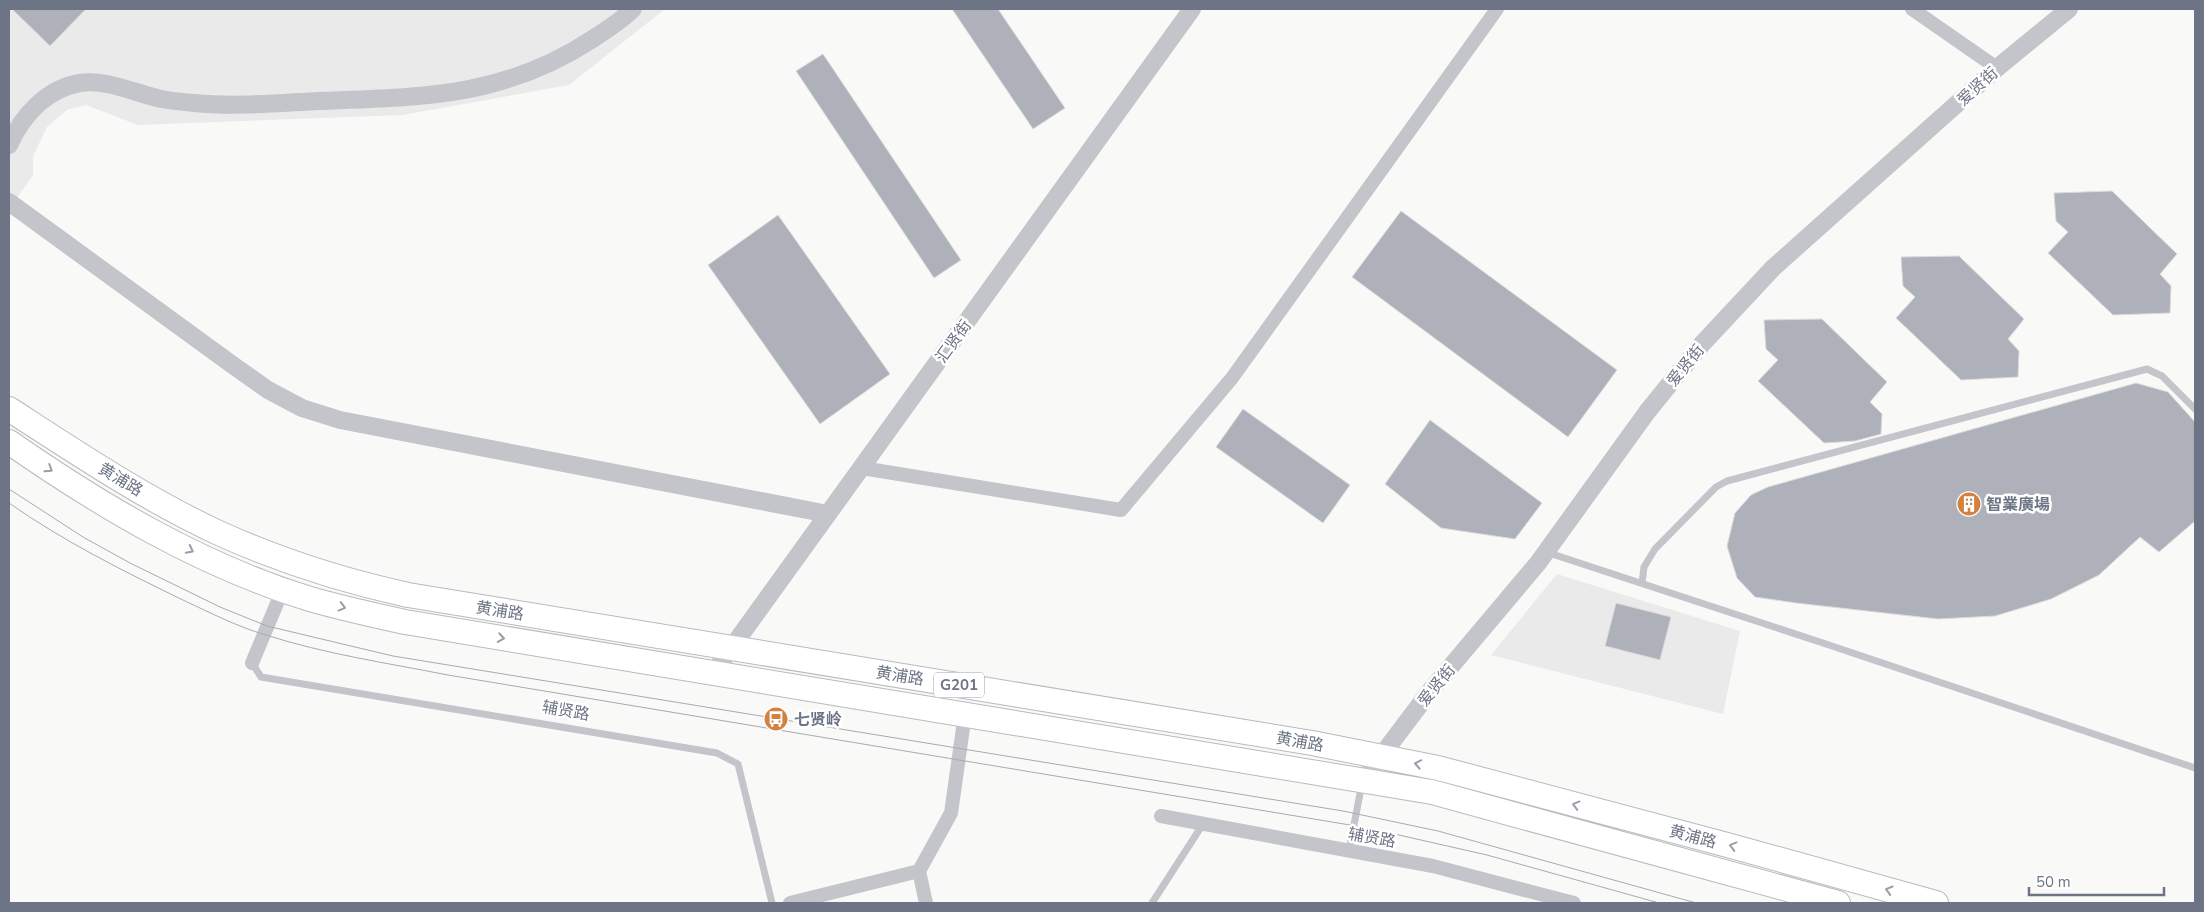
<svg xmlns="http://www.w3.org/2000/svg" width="2204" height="912" viewBox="0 0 2204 912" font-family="'Nunito Sans','Noto Sans SC',sans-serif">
  <rect width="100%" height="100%" fill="#f9f9f8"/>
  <path fill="#eaeaeb" d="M9,9H665L569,85L403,115L138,125L86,105L67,110L47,127L33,156V175L9,209Z
    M1557,574L1740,631L1723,714L1491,655Z"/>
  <path fill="#aeb1b9" stroke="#dbdbda" d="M12,9H86L50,46Z
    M952,9H998L1065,108L1033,129Z
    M823,54L961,260L934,278L796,71Z
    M2112,191L2177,254L2160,274L2171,286L2170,313L2113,315L2048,253L2068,232L2056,221L2054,193Z
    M1401,211L1617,370L1568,437L1352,277Z
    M778,215L890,374L820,424L708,265Z
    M1959,256L2024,319L2008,339L2019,351L2018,377L1961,380L1896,318L1915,297L1903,286L1901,257Z
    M1822,319L1887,382L1870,402L1882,414L1881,434L1855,441L1824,443L1758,381L1778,360L1766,349L1764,320Z
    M2136,383L2168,392L2195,422V521L2159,552L2140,537L2099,575L2051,599L1995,616L1938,619L1796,603L1755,597L1737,578L1727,546L1735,513L1751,495L1768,487Z
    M1243,409L1350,485L1323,523L1216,447Z
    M1430,420L1542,503L1515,539L1441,528L1385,484Z
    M1616,603L1671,617L1660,660L1605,646Z"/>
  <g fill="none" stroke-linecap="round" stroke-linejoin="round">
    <defs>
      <path id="trunk" d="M9,409C77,453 147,500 221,534C281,561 344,581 408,595L1312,743L1438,768L1731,846L1936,903
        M9,442C101,506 202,566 310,599C341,608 373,615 405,622L1432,792L1838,903"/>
    </defs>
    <use href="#trunk" stroke="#b8babe" stroke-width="26"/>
    <path stroke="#c3c5ca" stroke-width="7" d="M1546,552L1823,643L2195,768
      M1642,583L1644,567L1655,549L1716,487L1727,481L2147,369L2162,376L2195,409
      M252,663L261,677L717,753L738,764L772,903
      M1349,851L1362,783
      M1152,903L1203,824"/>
    <path stroke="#c3c5ca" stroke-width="14" d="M1912,9L1997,68
      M862,468L1121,510L1232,378L1497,9
      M252,663L283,589
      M1161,816L1433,866L1574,903
      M790,903L919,871
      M926,903L919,871L951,813L965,714"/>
    <path stroke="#c3c5ca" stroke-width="18" d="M9,145C22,116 47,88 80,83C107,79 134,93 161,99C172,101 183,102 194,103C236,107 278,103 319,101C420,97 502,98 591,40C605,31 621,21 633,9
      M9,202L234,366L268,390L302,408L340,420L828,514
      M714,672L1192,9
      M1363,780L1431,690L1538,563L1647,412L1702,344L1773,268L1997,68L2069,9"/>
    <use href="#trunk" stroke="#fff" stroke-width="24"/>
    <path stroke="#a7aab0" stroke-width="1" d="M9,489L83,537L130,563L220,607L267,626L393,656L1343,811L1438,831L1696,903
      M9,503C63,541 125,572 185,601C211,613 238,627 266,635C325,654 387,663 448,675L1368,828L1487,855L1659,903"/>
  </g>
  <defs><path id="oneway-chevron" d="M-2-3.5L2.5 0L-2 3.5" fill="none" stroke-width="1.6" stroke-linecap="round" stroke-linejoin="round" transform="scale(1.25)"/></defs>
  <g stroke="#989eaa">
    <use href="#oneway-chevron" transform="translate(49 469) rotate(33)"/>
    <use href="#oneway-chevron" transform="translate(190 550) rotate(27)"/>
    <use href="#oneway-chevron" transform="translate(342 607) rotate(15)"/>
    <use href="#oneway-chevron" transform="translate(501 638) rotate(9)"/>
    <use href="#oneway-chevron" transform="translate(1418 764) rotate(-169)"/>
    <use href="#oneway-chevron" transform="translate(1576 805) rotate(-165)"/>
    <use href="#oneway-chevron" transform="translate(1733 846) rotate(-165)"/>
    <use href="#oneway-chevron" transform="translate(1889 890) rotate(-164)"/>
  </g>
  <defs>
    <symbol id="building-disc" viewBox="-11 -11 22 22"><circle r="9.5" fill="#d18240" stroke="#fff"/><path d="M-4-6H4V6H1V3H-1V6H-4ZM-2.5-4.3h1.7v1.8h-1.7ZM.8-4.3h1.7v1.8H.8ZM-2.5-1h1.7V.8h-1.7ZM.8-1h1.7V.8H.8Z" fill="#fff"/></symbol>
    <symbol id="bus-disc" viewBox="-11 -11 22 22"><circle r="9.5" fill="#d18240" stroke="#fff"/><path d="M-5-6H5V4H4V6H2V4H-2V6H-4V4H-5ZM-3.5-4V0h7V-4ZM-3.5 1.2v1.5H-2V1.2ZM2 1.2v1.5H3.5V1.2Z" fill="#fff"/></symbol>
  </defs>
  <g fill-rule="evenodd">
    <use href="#building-disc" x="1955" y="490" width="28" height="28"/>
    <use href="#bus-disc" x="762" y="705" width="28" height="28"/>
  </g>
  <g text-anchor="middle" stroke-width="5" stroke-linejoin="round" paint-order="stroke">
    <rect fill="#fff" stroke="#989eaa" stroke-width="1" x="934" y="672.5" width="50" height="25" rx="4"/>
    <g font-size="15" font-weight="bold" fill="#6c7485">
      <text x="959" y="690">G201</text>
    </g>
    <g font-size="16" fill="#6c7485" stroke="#fff">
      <text transform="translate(1977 86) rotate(-42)" y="6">爱贤街</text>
      <text transform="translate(953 341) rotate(-54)" y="6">汇贤街</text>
      <text transform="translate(1685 365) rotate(-51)" y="6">爱贤街</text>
      <text transform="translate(121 479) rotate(31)" y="6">黄浦路</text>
      <text transform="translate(500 610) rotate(9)" y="6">黄浦路</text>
      <text transform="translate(900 675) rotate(9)" y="6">黄浦路</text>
      <text transform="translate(1436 685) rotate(-51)" y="6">爱贤街</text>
      <text transform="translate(566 710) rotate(10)" y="6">辅贤路</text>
      <text transform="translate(1300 741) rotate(10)" y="6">黄浦路</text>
      <text transform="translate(1693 836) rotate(15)" y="6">黄浦路</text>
      <text transform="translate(1372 837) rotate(10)" y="6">辅贤路</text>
    </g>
    <g font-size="16" font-weight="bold" fill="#6c7485" stroke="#fff" text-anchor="start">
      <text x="1986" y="510">智業廣場</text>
      <text x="794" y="725">七贤岭</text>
    </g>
  </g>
  <rect width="2204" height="912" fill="none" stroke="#6c7485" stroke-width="20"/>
  <path d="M2029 887v8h135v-8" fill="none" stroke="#6c7485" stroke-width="2.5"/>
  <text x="2036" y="887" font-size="15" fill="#6c7485" stroke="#ffffff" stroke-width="4" paint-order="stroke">50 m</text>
</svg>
